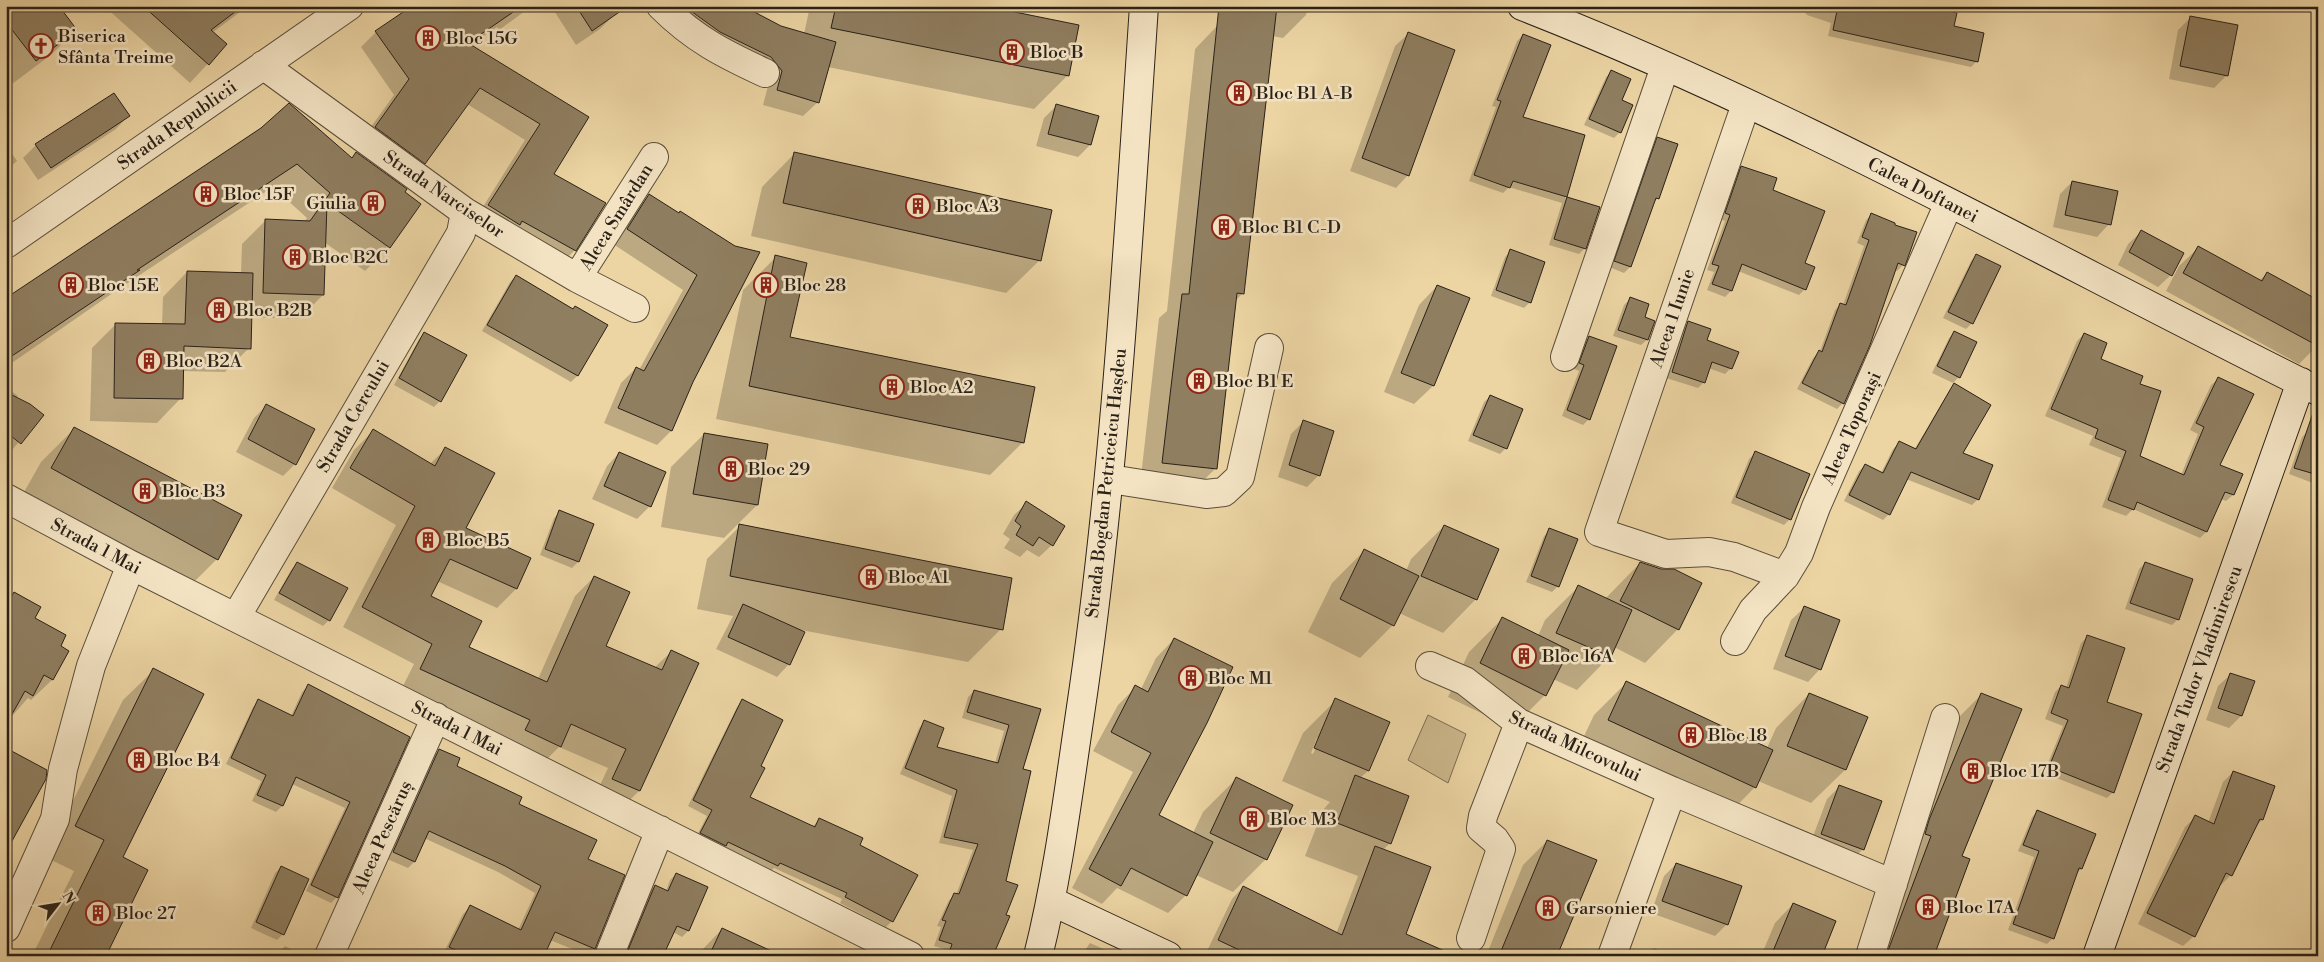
<svg xmlns="http://www.w3.org/2000/svg" width="2324" height="962" viewBox="0 0 2324 962" font-family="'Libre Bodoni',serif">
  <rect width="100%" height="100%" fill="#ecd4a3"/>
  <filter id="stains"><feTurbulence type="fractalNoise" baseFrequency=".004" numOctaves="4"/><feColorMatrix values="0 0 0 0 .2 0 0 0 0 .09 0 0 0 0 .02 0 0 0 .5 -.17"/></filter>
  <radialGradient id="worn" r=".72"><stop offset=".6" stop-color="#630" stop-opacity="0"/><stop offset="1" stop-color="#630" stop-opacity=".3"/></radialGradient>
  <path fill="#cbb68b" stroke="#7a6c52" d="M1428,715L1466,734L1448,783L1408,760Z"/>
  <path fill="#0003" fill-rule="evenodd" d="M6,6L75,30L52,54L12,84L6,77Z
    M104,6H248L212,33L225,45L190,83Z
    M414,6H532L499,30L497,27L470,45L587,117L552,174L575,250L560,265L474,221L525,140L467,104L424,163L409,178L360,142L394,95L361,47L376,32Z
    M551,6H610L615,14L600,29L576,45Z
    M654,6H741L781,27L804,34L810,6H979L1077,26L1067,76L1034,109L828,67L818,102L803,116L763,105L768,86L757,71Z
    M1222,6H1308L1306,15L1283,38L1272,36L1243,293L1235,301L1216,468L1193,491L1140,485L1159,318L1167,311L1195,49L1218,25Z
    M1800,6H1923L1952,27L1977,61L1971,67L1828,36L1831,23L1807,15Z
    M2191,17L2227,75L2214,88L2169,79L2178,30Z
    M1408,34V175L1396,188L1350,171L1395,46Z
    M1523,35L1521,118L1583,136L1565,198L1599,208L1585,248L1579,254L1549,245L1562,203L1509,187L1503,193L1469,181L1496,107L1492,106L1517,41Z
    M1612,71L1620,100L1632,105L1620,132L1614,138L1584,125L1606,77Z
    M114,94L128,116L116,129L38,180L23,158L36,145Z
    M1056,106L1097,117L1090,145L1078,157L1036,146L1044,118Z
    M262,129L351,159L420,204L389,247L365,271L324,242L323,295L299,319L250,317L249,348L225,372L182,371L181,398L157,423L90,421L92,348L116,324L162,325L163,297L187,272L241,274L242,244L266,220L304,222L307,218L273,187L120,288L6,367V300Z
    M1658,138V198L1652,204L1630,267L1624,273L1609,267L1652,144Z
    M6,145L17,161L6,171Z
    M795,153L1040,260L1006,293L751,236L762,187Z
    M1742,167L1803,263L1805,289L1799,295L1738,271L1731,291L1725,297L1707,290L1714,272L1707,270L1725,221L1720,219L1736,173Z
    M2072,182L2109,224L2097,237L2053,227L2060,194Z
    M649,196L735,247L692,382L671,431L657,445L604,423L621,383L636,368L639,370L683,290L613,244L634,211Z
    M1872,214L1903,265L1897,271L1894,270L1843,403L1837,409L1797,389L1813,358L1820,351L1835,310L1841,304L1843,305L1864,246L1857,243L1866,220Z
    M2141,232L2171,275L2158,287L2118,265L2128,244Z
    M2198,248L2259,281L2267,273L2318,345L2299,364L2166,291L2179,266Z
    M1511,251L1530,302L1524,308L1491,296L1505,257Z
    M1977,255L1972,323L1966,329L1943,318L1971,261Z
    M776,257L789,338L1023,442L990,475L716,419L743,290Z
    M516,276L572,310L575,307L606,325L577,376L571,382L482,331L510,282Z
    M1437,286L1468,298L1433,386L1414,404L1384,392L1419,305Z
    M1630,299L1643,318L1647,340L1641,345L1613,336L1624,305Z
    M1688,323L1731,368L1725,374L1708,368L1704,382L1698,388L1666,378L1682,329Z
    M1955,332L1959,377L1953,383L1932,373L1949,338Z
    M425,333L440,401L434,407L394,385L419,339Z
    M2084,334L2099,360L2139,385V457L2181,475L2198,434L2190,430L2211,385L2218,379V465L2241,475L2233,495L2226,501L2221,499L2206,532L2200,538L2133,509L2126,516L2102,507L2121,458L2089,445L2093,436L2045,416L2077,341Z
    M1589,337V419L1583,425L1562,416L1579,371L1574,369L1583,343Z
    M1955,385L1961,454L1978,499L1972,505L1906,479L1889,514L1883,520L1844,501L1859,471L1865,465L1881,473L1893,449L1899,443L1914,450L1949,391Z
    M6,387L18,396L16,398L42,415L6,457Z
    M1490,396L1506,448L1500,454L1468,441L1484,402Z
    M267,405L295,464L283,476L236,452L254,418Z
    M1304,421L1319,475L1307,487L1278,477L1291,434Z
    M74,429L217,559L184,592L19,501L41,462Z
    M373,431L430,464L445,449L465,529L530,558L516,589L497,608L437,581L429,597L467,648L538,679L575,596L594,577L604,646L654,668L672,651L697,663L639,791L620,810L594,798L608,768L559,747L541,765L507,750L511,740L402,688L414,664L343,627L396,525L332,488L354,450Z
    M2308,431L2318,434V485L2289,474L2302,437Z
    M704,434L757,505L724,538L661,527L671,467Z
    M619,453L650,506L637,519L592,499L607,466Z
    M1755,453L1790,519L1784,525L1731,503L1749,459Z
    M1027,503L1052,545L1039,557L1027,550L1020,557L1004,548L1010,539L1003,534L1014,515Z
    M560,512L593,524L578,562L572,568L540,555L554,518Z
    M740,526L1001,629L968,662L796,629L789,664L777,677L716,649L733,616L697,609L707,559Z
    M1444,526L1476,599L1443,633L1399,613L1393,625L1360,658L1308,632L1332,583L1365,550L1406,571L1411,559Z
    M1550,530L1558,586L1552,592L1526,582L1544,536Z
    M1640,563L1678,629L1645,663L1614,647L1610,656L1577,690L1553,679L1545,695L1512,728L1448,697L1469,652L1502,619L1538,636L1545,620L1578,587L1605,599Z
    M2145,563L2178,619L2172,625L2125,609L2139,569Z
    M297,564L329,620L323,626L274,600L291,570Z
    M14,594L33,619L59,647L67,651L52,680L31,700L28,698L6,723V602Z
    M1804,608L1820,669L1808,682L1773,669L1791,620Z
    M2087,637L2106,702L2113,792L2107,798L2044,773L2063,726L2045,719L2055,692L2061,686L2066,688L2081,643Z
    M1174,639L1157,816L1193,833L1203,812L1236,779L1266,859L1233,892L1196,875L1186,895L1168,913L1117,888L1102,904L1072,888L1133,772L1093,751L1118,705L1136,687L1141,689L1156,658Z
    M154,670L104,956H32L74,871L45,857L123,700Z
    M2231,674L2253,682L2241,716L2229,728L2206,720L2218,686Z
    M1627,682L1767,748L1776,728L1809,694L1866,718L1845,770L1811,803L1758,781L1755,787L1722,821L1576,753L1594,715Z
    M308,686L408,738L337,897L331,903L306,891L345,808L292,784L282,806L276,812L252,801L261,781L226,764L253,707L259,701L291,716L302,692Z
    M974,691L1039,710L1021,770L1004,881L1005,915L994,950L1003,953L1002,956H945L947,950L934,946L941,927L937,926L949,900L956,895L973,850L939,843L952,796L900,774L919,728L925,722L935,748L995,763L1004,731L962,718L968,697Z
    M1982,694L1960,857L1933,956H1866L1949,727Z
    M1336,700L1388,722L1368,771L1360,778L1390,843L1383,850L1404,935L1451,956H1216L1207,951L1232,899L1243,887L1336,934L1358,876L1305,856L1323,810L1330,802L1282,781L1303,733ZM1317,738H1320L1313,754L1311,753Z
    M743,701L759,767L748,798L812,827L819,820L858,845L892,921L886,927L840,903L842,899L774,868L771,871L695,839L707,816L688,806L737,707Z
    M439,751L455,767L517,804L586,860L594,948L587,955L550,940L543,956H448L443,954L463,914L470,907L518,930L535,893L498,872L424,838L414,862L408,868L387,859L432,757Z
    M2233,772L2274,786L2262,820L2255,827L2231,875L2221,885L2219,884L2194,936L2183,946L2138,924L2185,827L2195,817L2208,823L2223,782Z
    M1839,787L1863,849L1850,862L1809,847L1827,799Z
    M2038,811L2095,835L2081,869L2076,874L2053,938L2047,944L2008,930L2034,857L2018,851L2032,817Z
    M1547,841L1556,956H1486L1523,865Z
    M1676,864L1727,924L1715,936L1651,913L1664,876Z
    M281,867L283,934L277,940L251,928L275,873Z
    M676,874L707,887L688,931L682,937L673,932L661,956H623L649,892L655,886L666,891L670,880Z
    M1793,904L1820,956H1761L1775,923Z
    M722,929L747,956H700L703,949Z
    M1090,943L1119,956H1081Z
    M285,946L305,956H276Z
    M1654,948L1673,956H1646Z
    M2196,950L2208,956H2190Z"/>
  <path fill="#8f7e60" stroke="#2a2118" d="M6,6H59L77,30L36,61L6,22Z
    M143,6H243L211,30L227,44L209,65Z
    M412,6H522L468,43L589,117L554,174L606,203L576,251L522,221L520,225L488,205L540,124L480,88L425,164L375,127L409,79L375,31Z
    M576,6H628L592,31Z
    M684,6H743L781,26L836,42L819,103L777,90L782,71L771,57L720,32Z
    M836,6H985L1079,25L1069,76L831,28Z
    M1219,6H1277L1244,294L1237,293L1217,469L1162,463L1182,294H1189Z
    M1838,6H1929L1957,13L1954,26L1984,33L1978,62L1833,30Z
    M2190,16L2238,25L2228,76L2180,66Z
    M1408,32L1455,50L1409,176L1362,158Z
    M1523,34L1551,45L1523,117L1585,135L1567,197L1513,181L1510,188L1474,175L1501,101L1497,100Z
    M1611,70L1631,79L1622,100L1633,105L1621,133L1589,119Z
    M114,93L130,116L51,168L35,144Z
    M289,103L352,158L356,152L407,189L405,192L421,204L390,248L327,203L324,295L263,293L265,219L310,221L330,193L297,164L137,270H140L6,360V298L261,128Z
    M1056,104L1099,116L1091,145L1048,134Z
    M1657,137L1678,144L1659,199L1656,198L1631,267L1614,261Z
    M794,152L1052,210L1041,261L783,203Z
    M1741,166L1777,178L1773,190L1825,211L1805,263L1815,267L1806,290L1742,264L1732,291L1712,284L1719,266L1712,264L1730,215L1725,213Z
    M2072,181L2118,191L2111,225L2065,215Z
    M649,194L679,213L680,211L735,246L760,252L693,382L672,431L618,408L636,367L644,371L697,275L627,229Z
    M1567,197L1600,207L1586,249L1554,239Z
    M1871,213L1895,223V225L1917,232L1905,266L1898,263L1870,345L1844,404L1802,383L1819,350L1822,352L1840,303L1846,305L1869,240L1862,237Z
    M2141,230L2184,253L2172,276L2129,252Z
    M2198,246L2262,281L2267,272L2318,300V346L2183,273Z
    M1510,249L1545,262L1531,303L1496,290Z
    M1976,254L2001,266L1973,324L1948,312Z
    M775,255L807,263L790,337L1035,387L1024,443L749,386Z
    M187,271L253,273L251,349L184,346L183,399L114,398L115,323L185,324Z
    M516,275L573,309L575,306L608,325L578,376L487,325Z
    M1437,285L1470,298L1434,386L1401,373Z
    M1630,297L1649,304L1645,317L1655,321L1648,340L1618,330Z
    M1688,321L1711,329L1707,340L1739,352L1732,369L1712,362L1705,383L1672,372Z
    M1954,331L1977,342L1960,378L1937,366Z
    M424,332L467,355L441,402L399,378Z
    M2084,333L2107,343L2101,359L2143,376L2140,384L2161,391L2140,456L2184,475L2204,427L2196,423L2218,377L2254,394L2220,465L2243,474L2234,495L2225,492L2207,532L2137,502L2134,510L2108,500L2126,451L2095,438L2098,429L2051,409Z
    M1589,336L1617,346L1590,420L1567,410L1584,365L1579,363Z
    M1954,383L1991,405L1963,453L1993,465L1979,500L1911,472L1890,515L1849,495L1865,464L1883,473L1899,441L1916,449Z
    M6,392L30,404L44,415L21,444L6,432Z
    M1490,395L1523,409L1507,449L1473,435Z
    M266,404L315,429L296,465L248,439Z
    M2314,410H2318V475L2294,468Z
    M1303,420L1334,431L1320,476L1289,465Z
    M74,427L242,515L218,560L51,468Z
    M373,429L435,466L445,447L495,473L466,528L531,558L517,589L450,559L431,596L482,621L469,647L547,682L594,576L630,592L606,646L662,670L671,650L699,663L640,791L612,779L626,749L571,724L561,747L525,730L530,720L420,669L432,644L362,607L415,506L350,468Z
    M704,433L768,444L758,505L693,494Z
    M1755,451L1810,474L1791,520L1736,497Z
    M619,452L666,472L651,507L604,486Z
    M1026,501L1065,526L1053,546L1039,537L1033,546L1016,535L1021,526L1015,521Z
    M559,510L594,524L579,562L545,549Z
    M739,524L1012,578L1003,630L730,576Z
    M1444,525L1499,549L1477,600L1421,576Z
    M1549,528L1578,539L1559,587L1531,576Z
    M1364,549L1419,576L1394,626L1340,599Z
    M297,562L348,588L330,621L279,593Z
    M1640,562L1661,569H1674L1702,583L1679,630L1620,601Z
    M2145,562L2193,579L2179,620L2130,603Z
    M1578,585L1632,610L1611,657L1556,633Z
    M14,592L41,607L35,618L66,635L61,646L69,651L53,680L44,675L33,696L25,691L6,725V607Z
    M743,604L805,632L790,665L728,637Z
    M1804,606L1840,620L1821,670L1785,656Z
    M1502,617L1569,650L1546,696L1480,663Z
    M2087,635L2125,648L2107,702L2142,714L2114,793L2049,767L2068,720L2051,713L2061,685L2069,688Z
    M1174,638L1233,667L1207,723L1159,815L1213,842L1187,896L1131,868L1121,886L1089,869L1151,753L1111,732L1135,685L1148,692Z
    M153,668L204,694L123,857L148,870L106,956H47L104,840L75,826Z
    M2230,673L2255,681L2242,716L2218,708Z
    M1626,681L1773,750L1756,788L1608,720Z
    M308,684L410,737L338,898L311,885L350,802L296,777L283,806L257,795L266,775L231,758L258,699L293,716Z
    M974,690L1041,709L1023,769L1031,771L1006,881L1018,885L1006,915L1010,916L993,956H948L952,944L939,940L946,921L942,920L954,893L959,894L978,844L944,837L957,790L905,768L924,720L944,728L937,747L998,763L1009,725L967,712Z
    M1809,693L1868,717L1846,770L1787,746Z
    M1981,693L2022,709L1962,856L1970,859L1934,956H1886L1931,836L1925,834L1929,820Z
    M1335,698L1390,722L1369,771L1314,748Z
    M742,699L783,720L761,766L765,768L750,797L815,827L819,818L863,838L860,845L918,875L893,922L845,897L847,893L780,863L778,866L728,842L726,846L700,833L712,810L693,800Z
    M6,748L47,770L46,779L6,852Z
    M439,749L460,758L457,766L522,797L519,804L597,840L588,859L625,875L595,949L555,932L544,956H468L449,947L470,905L521,930L541,886L505,866L429,831L415,862L393,852Z
    M2233,771L2275,786L2263,820L2260,819L2232,876L2226,873L2195,937L2147,913L2195,815L2214,824Z
    M1355,775L1409,796L1391,844L1337,823Z
    M1236,777L1293,805L1267,860L1210,833Z
    M1839,785L1882,801L1864,850L1821,834Z
    M2037,810L2096,834L2082,869L2079,868L2054,939L2013,924L2039,851L2023,845Z
    M1547,840L1597,860L1557,956H1499Z
    M1375,846L1431,867L1406,934L1456,956H1252L1218,940L1243,886L1342,935Z
    M1676,863L1742,886L1728,925L1662,901Z
    M281,866L309,879L284,935L256,922Z
    M676,873L708,887L689,931L677,926L663,956H640L628,950L655,885L668,891Z
    M1793,903L1836,921L1822,956H1771Z
    M722,928L782,956H709Z"/>
  <g fill="none" stroke-linecap="round" stroke-linejoin="round">
    <defs>
      <path id="street" d="M661,6C694,39 724,54 765,73
        M263,65L465,212L577,278L635,308
        M1746,104L1599,532L1666,554L1709,552L1734,557L1785,576
        M6,244L349,6
        M577,278L654,157
        M1565,357L1665,67
        M1110,479L1206,494L1224,492L1240,477L1269,348
        M6,498L131,565L910,956
        M236,617L461,233L465,212
        M1735,641L1753,610L1785,576L1799,553L1816,507L1949,203
        M1430,666L1465,681L1519,723L1672,791
        M6,928L55,819L63,769L91,666L131,565
        M1471,938L1501,849L1495,840L1481,828L1483,816L1519,723
        M329,956L436,717
        M609,956L660,830
        M1612,956L1672,791L1893,884
        M1870,956L1945,718"/>
      <path id="secondary" d="M1522,6C1796,113 2054,260 2318,391
        M1051,901L1168,956
        M1038,956C1058,876 1068,795 1080,714C1115,480 1128,243 1144,6
        M2097,956L2301,382"/>
    </defs>
    <use href="#street" stroke="#5a4e3b" stroke-width="30"/>
    <use href="#secondary" stroke="#2a2118" stroke-width="30"/>
    <use href="#street" stroke="#f3e3c3" stroke-width="28"/>
    <use href="#secondary" stroke="#f3e3c3" stroke-width="28"/>
  </g>
  <defs>
    <symbol id="building-ring" viewBox="-11 -11 22 22"><circle r="9.5" fill="#f3e3c3" stroke="#8f2418" stroke-width="1.5"/><path d="M-4-6H4V6H1V3H-1V6H-4ZM-2.5-4.3h1.7v1.8h-1.7ZM.8-4.3h1.7v1.8H.8ZM-2.5-1h1.7V.8h-1.7ZM.8-1h1.7V.8H.8Z" fill="#8f2418"/></symbol>
    <symbol id="church-ring" viewBox="-11 -11 22 22"><circle r="9.5" fill="#f3e3c3" stroke="#8f2418" stroke-width="1.5"/><path d="M-1.2-6h2.4v3.5h3.3v2.4h-3.3V6h-2.4V-.1h-3.3v-2.4h3.3Z" fill="#8f2418"/></symbol>
  </defs>
  <g fill-rule="evenodd">
    <use href="#building-ring" x="414" y="24" width="28" height="28"/>
    <use href="#church-ring" x="27" y="32" width="28" height="28"/>
    <use href="#building-ring" x="998" y="38" width="28" height="28"/>
    <use href="#building-ring" x="1225" y="79" width="28" height="28"/>
    <use href="#building-ring" x="192" y="180" width="28" height="28"/>
    <use href="#building-ring" x="359" y="189" width="28" height="28"/>
    <use href="#building-ring" x="904" y="192" width="28" height="28"/>
    <use href="#building-ring" x="1210" y="213" width="28" height="28"/>
    <use href="#building-ring" x="281" y="243" width="28" height="28"/>
    <use href="#building-ring" x="57" y="271" width="28" height="28"/>
    <use href="#building-ring" x="752" y="271" width="28" height="28"/>
    <use href="#building-ring" x="205" y="296" width="28" height="28"/>
    <use href="#building-ring" x="135" y="347" width="28" height="28"/>
    <use href="#building-ring" x="1185" y="367" width="28" height="28"/>
    <use href="#building-ring" x="878" y="373" width="28" height="28"/>
    <use href="#building-ring" x="717" y="455" width="28" height="28"/>
    <use href="#building-ring" x="131" y="477" width="28" height="28"/>
    <use href="#building-ring" x="414" y="526" width="28" height="28"/>
    <use href="#building-ring" x="857" y="563" width="28" height="28"/>
    <use href="#building-ring" x="1510" y="642" width="28" height="28"/>
    <use href="#building-ring" x="1177" y="664" width="28" height="28"/>
    <use href="#building-ring" x="1677" y="721" width="28" height="28"/>
    <use href="#building-ring" x="125" y="746" width="28" height="28"/>
    <use href="#building-ring" x="1959" y="757" width="28" height="28"/>
    <use href="#building-ring" x="1238" y="805" width="28" height="28"/>
    <use href="#building-ring" x="1914" y="893" width="28" height="28"/>
    <use href="#building-ring" x="1534" y="894" width="28" height="28"/>
    <use href="#building-ring" x="84" y="899" width="28" height="28"/>
  </g>
  <g text-anchor="middle" stroke-width="5" stroke-linejoin="round" paint-order="stroke">
    <g font-size="18" fill="#2a2118" stroke="#f3e3c3" text-anchor="start">
      <text x="58" y="42">Biserica<tspan x="58" dy="21">Sfânta Treime</tspan></text>
      <text x="446" y="44">Bloc 15G</text>
      <text x="1030" y="58">Bloc B</text>
      <text x="1256" y="99">Bloc B1 A-B</text>
      <text x="224" y="200">Bloc 15F</text>
      <text x="356" y="209" text-anchor="end">Giulia</text>
      <text x="936" y="212">Bloc A3</text>
      <text x="1242" y="233">Bloc B1 C-D</text>
      <text x="312" y="263">Bloc B2C</text>
      <text x="88" y="291">Bloc 15E</text>
      <text x="784" y="291">Bloc 28</text>
      <text x="236" y="316">Bloc B2B</text>
      <text x="166" y="367">Bloc B2A</text>
      <text x="1216" y="387">Bloc B1 E</text>
      <text x="910" y="393">Bloc A2</text>
      <text x="748" y="475">Bloc 29</text>
      <text x="162" y="497">Bloc B3</text>
      <text x="446" y="546">Bloc B5</text>
      <text x="888" y="583">Bloc A1</text>
      <text x="1542" y="662">Bloc 16A</text>
      <text x="1208" y="684">Bloc M1</text>
      <text x="1708" y="741">Bloc 18</text>
      <text x="156" y="766">Bloc B4</text>
      <text x="1990" y="777">Bloc 17B</text>
      <text x="1270" y="825">Bloc M3</text>
      <text x="1946" y="913">Bloc 17A</text>
      <text x="1566" y="914">Garsoniere</text>
      <text x="116" y="919">Bloc 27</text>
    </g>
    <g font-size="18" fill="#2a2118" stroke="#f3e3c3">
      <text transform="translate(177 125) rotate(-35)" y="6">Strada Republicii</text>
      <text transform="translate(1923 190) rotate(27)" y="6">Calea Doftanei</text>
      <text transform="translate(444 194) rotate(34)" y="6">Strada Narciselor</text>
      <text transform="translate(616 217) rotate(-58)" y="6">Aleea Smârdan</text>
      <text transform="translate(1672 318) rotate(-71)" y="6">Aleea 1 Iunie</text>
      <text transform="translate(353 416) rotate(-60)" y="6">Strada Cercului</text>
      <text transform="translate(1851 428) rotate(-66)" y="6">Aleea Toporași</text>
      <text transform="translate(1106 483) rotate(-84)" y="6">Strada Bogdan Petriceicu Hașdeu</text>
      <text transform="translate(96 546) rotate(28)" y="6">Strada 1 Mai</text>
      <text transform="translate(2199 669) rotate(-70)" y="6">Strada Tudor Vladimirescu</text>
      <text transform="translate(457 728) rotate(27)" y="6">Strada 1 Mai</text>
      <text transform="translate(1575 746) rotate(25)" y="6">Strada Milcovului</text>
      <text transform="translate(382 837) rotate(-66)" y="6">Aleea Pescăruș</text>
    </g>
  </g>
  <rect width="2324" height="962" fill="none" stroke="#ecd4a3" stroke-width="25"/>
  <rect x="8" y="8" width="2309" height="947" fill="none" stroke="#2a2118" stroke-width="2.5"/>
  <rect x="12" y="12" width="2299" height="937" fill="none" stroke="#2a2118"/>
  <g transform="translate(58 904) rotate(59)" stroke="#f3e3c3" stroke-width="4" paint-order="stroke">
  <path d="M0-4L9 19L0 12L-9 19Z" fill="#2a2118"/>
  <text y="-8" font-size="14" font-weight="bold" text-anchor="middle" fill="#2a2118">N</text>
  </g>
  <rect width="100%" height="100%" filter="url(#stains)"/>
  <rect width="100%" height="100%" fill="url(#worn)"/>
</svg>
